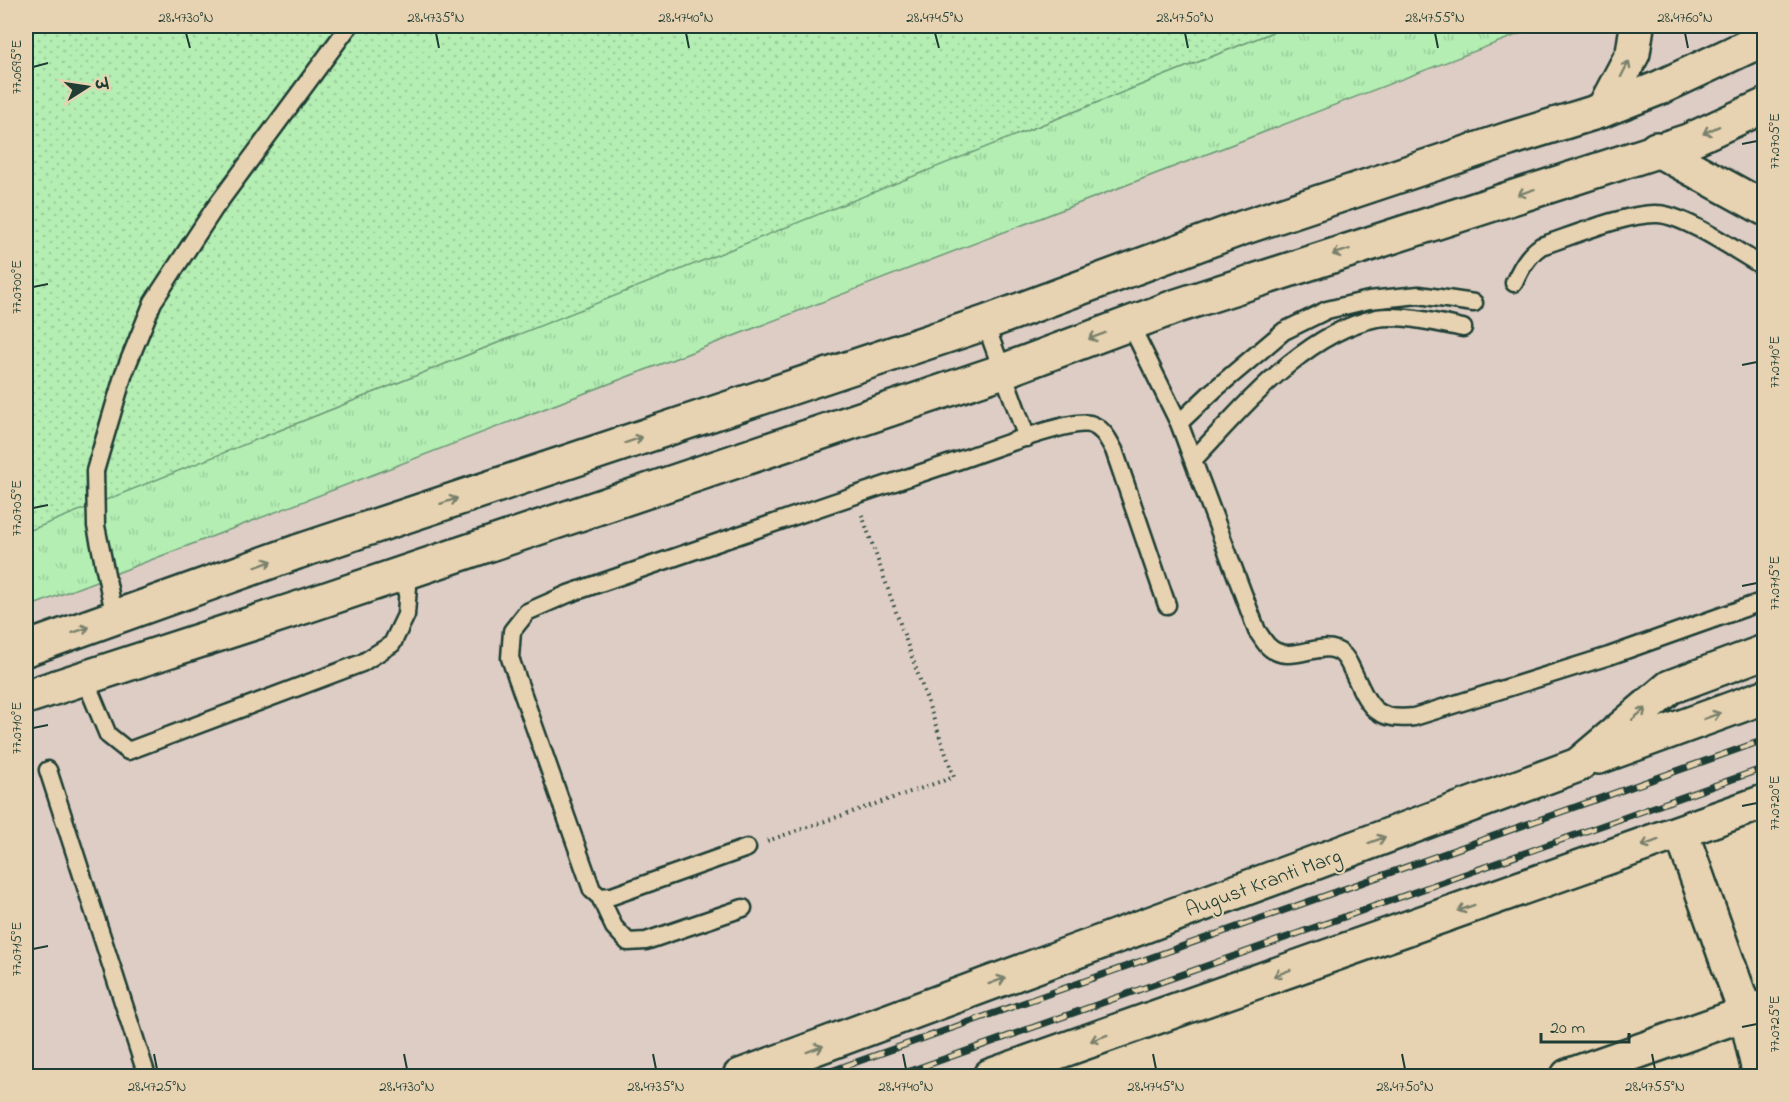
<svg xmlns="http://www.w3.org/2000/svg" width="1790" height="1102" viewBox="0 0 1790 1102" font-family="'Indie Flower','Playpen Sans Deva',sans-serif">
  <defs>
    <pattern id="grass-tufts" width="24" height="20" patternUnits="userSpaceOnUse" patternTransform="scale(1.5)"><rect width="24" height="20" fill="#b4eeb3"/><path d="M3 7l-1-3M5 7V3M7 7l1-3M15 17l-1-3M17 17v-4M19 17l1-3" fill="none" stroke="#9acd9b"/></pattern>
    <pattern id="park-dots" width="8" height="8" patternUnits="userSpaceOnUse" patternTransform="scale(1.5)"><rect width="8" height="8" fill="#b4eeb3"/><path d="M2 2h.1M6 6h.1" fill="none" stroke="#9acd9b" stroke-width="1.8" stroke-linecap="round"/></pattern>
  </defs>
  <rect width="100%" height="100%" fill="#e7d3b1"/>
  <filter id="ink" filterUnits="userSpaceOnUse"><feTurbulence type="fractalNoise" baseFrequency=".0167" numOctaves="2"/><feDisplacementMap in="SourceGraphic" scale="12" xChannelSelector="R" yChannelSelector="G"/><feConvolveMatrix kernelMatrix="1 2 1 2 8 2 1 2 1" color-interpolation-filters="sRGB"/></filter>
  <g filter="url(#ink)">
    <path fill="#ddcdc4" d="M26,26H1764V788L1019,1076H26Z"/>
    <path fill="url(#grass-tufts)" stroke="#6a9674" stroke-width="1.5" d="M26,26H1540L26,608Z"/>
    <path fill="url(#park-dots)" stroke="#6a9674" stroke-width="1.5" d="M26,26H1288L26,532Z"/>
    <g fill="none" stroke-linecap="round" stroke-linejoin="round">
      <defs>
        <path id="lane" d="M1514,283C1521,268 1527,256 1541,246C1572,236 1626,213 1657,214C1683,214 1740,253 1764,267
          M985,323L1027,438
          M1130,324L1179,423L1257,631C1261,636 1264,642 1268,646C1290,668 1323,636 1342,654C1348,659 1351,668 1354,674C1369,706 1375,722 1414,717L1609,656L1764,601
          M1179,423L1214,390L1284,331L1327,310L1369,300L1419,295L1474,303
          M1194,459C1243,408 1303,333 1377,318C1401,314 1439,323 1463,328
          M115,618L96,526L95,471L124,373L153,302L214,209L349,26
          M84,677L108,735L128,751L362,663L392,644L406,615L409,572
          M48,770L147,1076
          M747,848L612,896L600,897L592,890L510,658L512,631L527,612L568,594C700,548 831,503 963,459C987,451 1069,419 1090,424C1103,428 1108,439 1114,450L1167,605
          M600,897L614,927L628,942L646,941L743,908"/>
        <path id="street" d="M1603,110L1633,53L1637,26
          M1656,149L1764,208
          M1681,832L1746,1014L1760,1076
          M1568,1076L1764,1007"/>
        <path id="secondary" d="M26,649L297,552L985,323L1242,228L1509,139L1603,110L1659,88L1764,39
          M26,697L306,606L1003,371L1177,306L1688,141L1764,106
          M1599,757L1764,697
          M740,1076L1578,765L1670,687L1764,652
          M990,1076L1764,802"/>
      </defs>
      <use href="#lane" stroke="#1f3d34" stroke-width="21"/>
      <use href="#street" stroke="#1f3d34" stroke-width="38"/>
      <use href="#secondary" stroke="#1f3d34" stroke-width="38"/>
      <path stroke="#1f3d34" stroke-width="4" stroke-dasharray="1.5 4.5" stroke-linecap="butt" d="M767,841L954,777L862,515"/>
      <use href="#lane" stroke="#e7d3b1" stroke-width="16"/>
      <use href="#street" stroke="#e7d3b1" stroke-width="33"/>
      <use href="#secondary" stroke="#e7d3b1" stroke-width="33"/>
      <defs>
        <path id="rail" d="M817,1076L1764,740
          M896,1076L1764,768"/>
      </defs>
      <use href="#rail" stroke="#1f3d34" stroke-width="7"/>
      <use href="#rail" stroke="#e7d3b1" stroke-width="4.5" stroke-dasharray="14" stroke-linecap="butt"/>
    </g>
    <defs><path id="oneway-shaft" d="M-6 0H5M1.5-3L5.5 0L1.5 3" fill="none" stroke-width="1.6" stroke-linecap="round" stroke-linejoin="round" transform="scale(1.5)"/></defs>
    <g stroke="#79806c">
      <use href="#oneway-shaft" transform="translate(1625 69) rotate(-63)"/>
      <use href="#oneway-shaft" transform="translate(1711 130) rotate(155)"/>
      <use href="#oneway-shaft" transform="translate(1526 192) rotate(162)"/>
      <use href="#oneway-shaft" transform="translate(1341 252) rotate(162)"/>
      <use href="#oneway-shaft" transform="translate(1097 336) rotate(160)"/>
      <use href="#oneway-shaft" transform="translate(634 440) rotate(-18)"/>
      <use href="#oneway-shaft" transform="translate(449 501) rotate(-18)"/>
      <use href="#oneway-shaft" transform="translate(264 564) rotate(-20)"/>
      <use href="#oneway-shaft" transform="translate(81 630) rotate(-19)"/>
      <use href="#oneway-shaft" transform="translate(1639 714) rotate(-40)"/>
      <use href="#oneway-shaft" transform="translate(1712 716) rotate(-20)"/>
      <use href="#oneway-shaft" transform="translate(1377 840) rotate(-20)"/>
      <use href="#oneway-shaft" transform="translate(1650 843) rotate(160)"/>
      <use href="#oneway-shaft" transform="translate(1466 908) rotate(160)"/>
      <use href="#oneway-shaft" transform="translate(1282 973) rotate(160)"/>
      <use href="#oneway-shaft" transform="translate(997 981) rotate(-20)"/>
      <use href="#oneway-shaft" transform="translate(1099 1038) rotate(160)"/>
      <use href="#oneway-shaft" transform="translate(815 1049) rotate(-20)"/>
    </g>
  </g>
  <path fill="none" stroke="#1f3d34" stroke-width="2" d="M186,33L190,48M436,33L439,48M686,33L689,48M935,33L939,48M1185,33L1188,48M1435,33L1438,48M1685,33L1688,48M33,67L48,63M1742,144L1757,141M33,287L48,284M1742,365L1757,362M33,508L48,505M1742,586L1757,583M33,728L48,725M1742,806L1757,803M33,949L48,946M1742,1027L1757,1024M154,1054L157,1069M404,1054L407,1069M653,1054L656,1069M903,1054L906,1069M1153,1054L1156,1069M1402,1054L1405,1069M1652,1054L1655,1069"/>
  <g text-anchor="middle" stroke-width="4.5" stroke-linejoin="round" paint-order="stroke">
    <g font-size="21" fill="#1f3d34" stroke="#e7d3b1">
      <text transform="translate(1263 882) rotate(-20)" y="7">August Kranti Marg</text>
    </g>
  </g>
  <rect width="1790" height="1102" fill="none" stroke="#e7d3b1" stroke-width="66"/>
  <g transform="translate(87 87) rotate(78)" stroke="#e7d3b1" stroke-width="4.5" paint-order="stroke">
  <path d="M0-4.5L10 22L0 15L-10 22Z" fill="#1f3d34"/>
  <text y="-9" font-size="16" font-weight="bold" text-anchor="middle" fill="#1f3d34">उ</text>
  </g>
  <path d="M1541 1033v9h88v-9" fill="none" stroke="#1f3d34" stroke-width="3"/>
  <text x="1550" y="1033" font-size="18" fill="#1f3d34" stroke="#e7d3b1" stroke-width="4.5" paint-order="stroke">20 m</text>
  <rect x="33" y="33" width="1724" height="1036" fill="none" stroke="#1f3d34" stroke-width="2"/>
  <g font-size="15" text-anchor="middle" fill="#1f3d34">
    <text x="186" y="22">28.4730°N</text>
    <text x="436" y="22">28.4735°N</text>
    <text x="686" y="22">28.4740°N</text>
    <text x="935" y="22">28.4745°N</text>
    <text x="1185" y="22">28.4750°N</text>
    <text x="1435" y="22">28.4755°N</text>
    <text x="1685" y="22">28.4760°N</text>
    <text transform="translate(16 67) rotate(-90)" y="5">77.0695°E</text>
    <text transform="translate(1774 141) rotate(-90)" y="5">77.0705°E</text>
    <text transform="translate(16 287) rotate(-90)" y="5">77.0700°E</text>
    <text transform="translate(1774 362) rotate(-90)" y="5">77.0710°E</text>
    <text transform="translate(16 508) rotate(-90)" y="5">77.0705°E</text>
    <text transform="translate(1774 583) rotate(-90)" y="5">77.0715°E</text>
    <text transform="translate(16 728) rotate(-90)" y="5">77.0710°E</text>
    <text transform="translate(1774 803) rotate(-90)" y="5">77.0720°E</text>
    <text transform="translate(16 949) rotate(-90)" y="5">77.0715°E</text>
    <text transform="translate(1774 1024) rotate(-90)" y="5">77.0725°E</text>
    <text x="157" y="1091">28.4725°N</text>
    <text x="407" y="1091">28.4730°N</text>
    <text x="656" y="1091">28.4735°N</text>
    <text x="906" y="1091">28.4740°N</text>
    <text x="1156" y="1091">28.4745°N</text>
    <text x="1405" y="1091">28.4750°N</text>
    <text x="1655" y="1091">28.4755°N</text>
  </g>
</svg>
